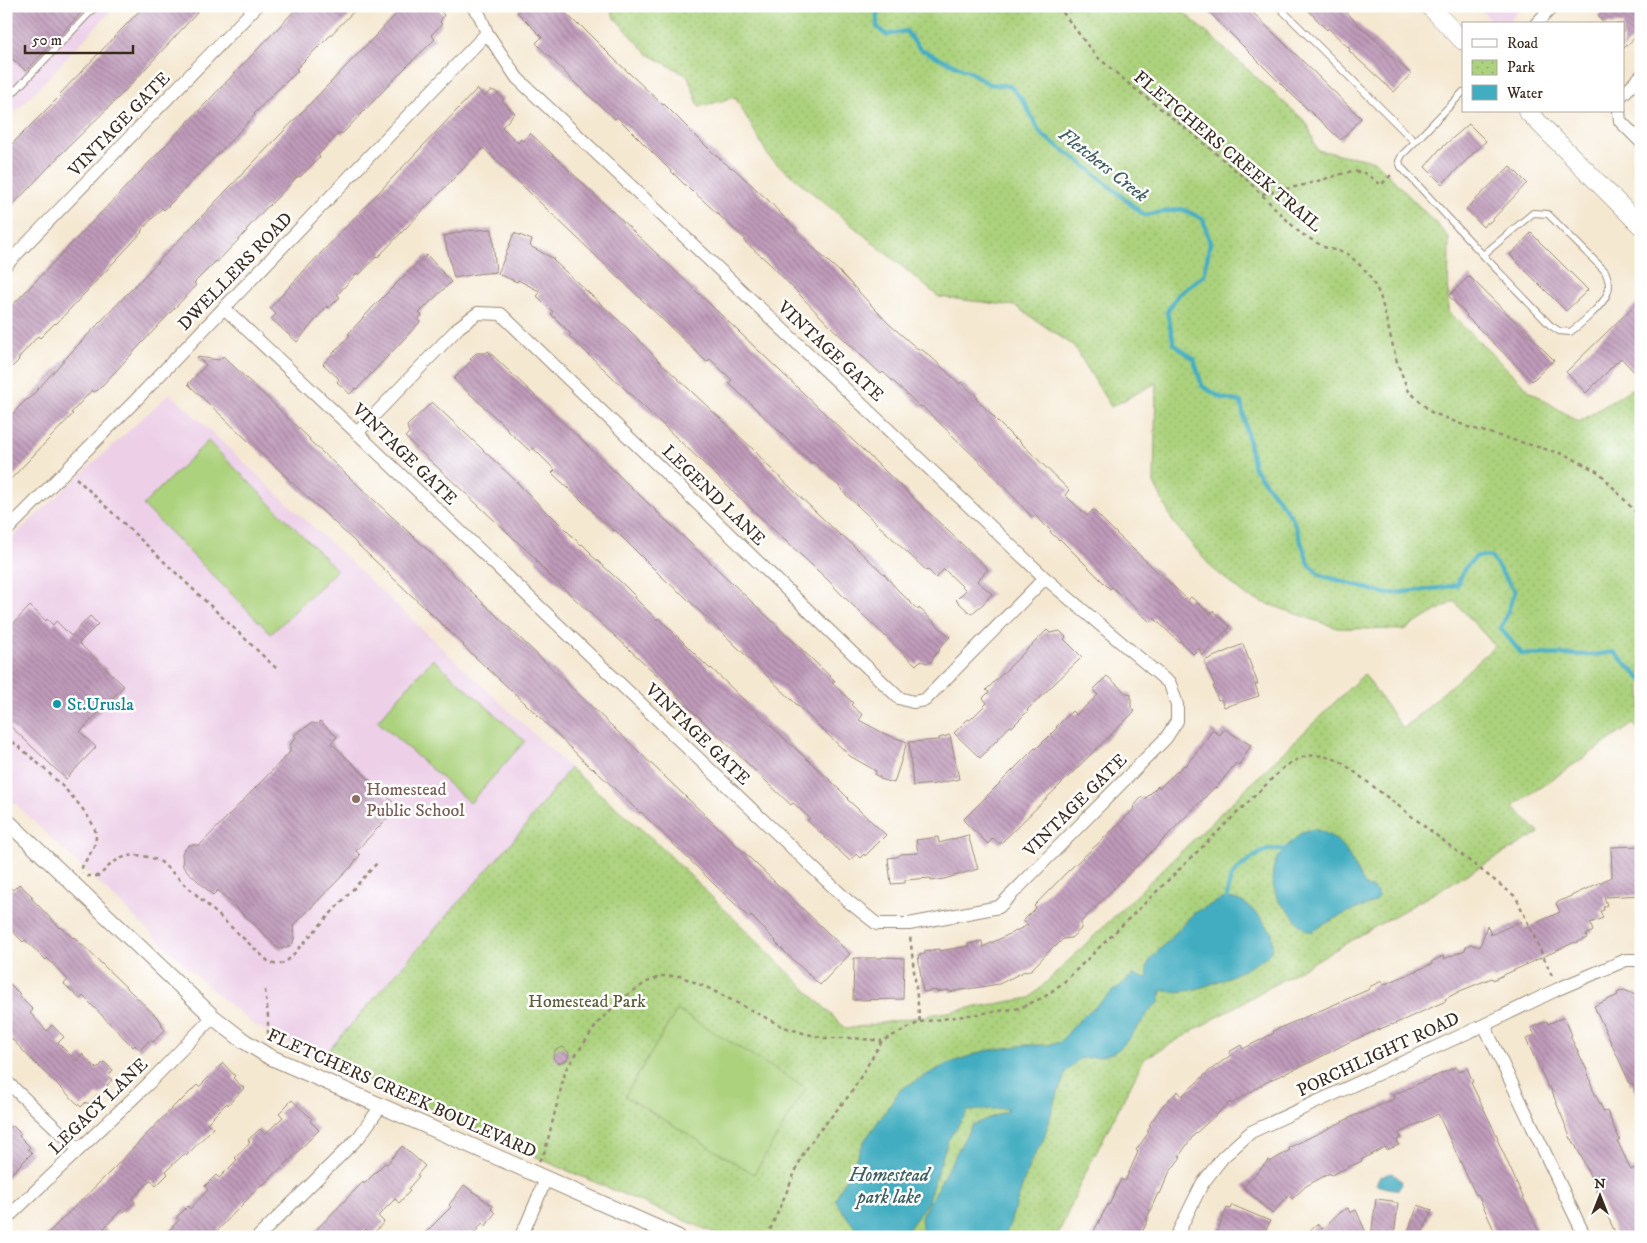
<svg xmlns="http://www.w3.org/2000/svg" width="1647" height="1243" viewBox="0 0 1647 1243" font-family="'IM FELL DW Pica',serif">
  <defs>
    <pattern id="park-dots" width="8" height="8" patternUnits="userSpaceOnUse" patternTransform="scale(1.25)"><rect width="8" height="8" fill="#acd27d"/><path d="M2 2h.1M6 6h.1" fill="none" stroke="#95b46c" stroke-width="1.8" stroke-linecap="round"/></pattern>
    <pattern id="building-back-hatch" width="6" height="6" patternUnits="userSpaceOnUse" patternTransform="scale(1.25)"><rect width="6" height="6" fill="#c09bbb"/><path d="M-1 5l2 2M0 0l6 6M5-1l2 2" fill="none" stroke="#9d7f97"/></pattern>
  </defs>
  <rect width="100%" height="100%" fill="#fff"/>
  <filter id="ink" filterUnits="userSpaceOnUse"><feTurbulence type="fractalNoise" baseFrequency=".02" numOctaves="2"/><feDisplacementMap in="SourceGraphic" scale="10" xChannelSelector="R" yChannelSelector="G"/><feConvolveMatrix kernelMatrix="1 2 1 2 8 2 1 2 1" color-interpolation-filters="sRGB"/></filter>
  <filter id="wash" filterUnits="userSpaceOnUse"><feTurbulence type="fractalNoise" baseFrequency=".0096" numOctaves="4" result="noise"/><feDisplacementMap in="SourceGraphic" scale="20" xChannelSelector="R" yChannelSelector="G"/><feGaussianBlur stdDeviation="1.12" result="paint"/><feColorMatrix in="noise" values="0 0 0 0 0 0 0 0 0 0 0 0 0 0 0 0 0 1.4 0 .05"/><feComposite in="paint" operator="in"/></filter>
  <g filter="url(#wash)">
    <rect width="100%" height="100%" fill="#f5e8d1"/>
    <path fill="#edd0e8" d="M6,6H116L6,122Z
      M1477,6H1523L1506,24H1495Z
      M170,393L570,768L523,829L321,1059L253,1024L204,983L6,795V543Z"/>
    <path fill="url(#park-dots)" stroke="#747e4e" d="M610,6H1177L1307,123L1317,150L1375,161L1449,237L1448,312L1531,392L1579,422L1636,386L1641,391V732L1633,724L1513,806L1539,833L1144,1059L1081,1182L1057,1237H724L552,1164L321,1059L523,829L570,768L655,841L846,1029L1030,998L1364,674L1403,729L1495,646L1454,601L1404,630L1337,628L1248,597L1212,568L1173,522L1154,483L1156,383L1111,407L1074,346L1015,306L939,297L769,157L735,97L699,107L688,76L648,54L614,17Z"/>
    <path fill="#acd27d" stroke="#747e4e" d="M208,441L337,570L271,634L143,505Z
      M433,659L525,741L470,803L377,721Z
      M677,1010L806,1088L754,1174L625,1096Z"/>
    <path fill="#42adc1" stroke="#3e6c70" d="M1314,829C1347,838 1350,861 1366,887C1373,888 1377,889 1378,897L1376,901L1364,907L1355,909L1332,920L1313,931H1307L1299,924L1289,911L1278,901L1272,881L1273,869L1277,858L1287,846L1302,832Z
      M1222,899C1225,899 1231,898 1234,899C1251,903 1262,920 1272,932C1272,938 1273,945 1271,951C1263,964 1211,985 1196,989C1185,992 1172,993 1162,990L1159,1003C1147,1010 1149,1013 1141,1023C1134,1032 1125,1046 1114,1052C1106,1056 1089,1058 1079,1059L1066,1072L1054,1104L1043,1141L1030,1163L1007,1232L1001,1237H923L921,1217L972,1125L1005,1112L1008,1108L968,1111L948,1140L927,1203L903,1237H878L860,1235L835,1200L865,1140L901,1089L947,1064L984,1051L1026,1045H1047L1060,1042L1081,1018L1133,975L1145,978L1148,977L1147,966L1150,960L1194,913Z
      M1392,1173L1401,1180L1402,1184L1399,1189C1395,1190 1381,1187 1377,1185L1376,1183L1380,1176Z"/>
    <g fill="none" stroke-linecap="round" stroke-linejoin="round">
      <path stroke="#42adc1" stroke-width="4.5" d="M881,6L877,15V27L886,35L906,31L920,49L970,72L989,84L1010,86L1024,102L1041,134L1083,164L1144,215L1182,209L1203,219L1210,243L1204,275L1178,295L1167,312L1174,344L1194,359L1202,386L1222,398L1241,402L1254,468L1292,517L1309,564L1320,575L1387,594L1440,588L1457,585L1465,568L1477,556L1491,557L1515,592L1501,629L1522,654L1594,655L1614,652L1641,679
        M1227,899C1228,892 1228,882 1232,876C1239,867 1258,853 1268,850C1273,849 1279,849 1285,849"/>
    </g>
    <g id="blocks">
      <path fill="url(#building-back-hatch)" d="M6,6H88L26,71L6,53Z
        M144,6H191L197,13L120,96L63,152L12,206L6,201V150L60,96L59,95Z
        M299,6H359L318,48V47L296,69L298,71L275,92L254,114L255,115L178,196L164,210L162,208L141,231L142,232L131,244L56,324L55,323L40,338L38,336L21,355L18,359L19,360L6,373V312Z
        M404,6H435L444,15L440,22L442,24L431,35L435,39L405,68L342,134L340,132L318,155L320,157L300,177L298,176L269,206L266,208L246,230L247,231L217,262L216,261L194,283L196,285L185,297L98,390L94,392L92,390L71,413L73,414L6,484V420L27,399L28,400L76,347Z
        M523,6H558L578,25L579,24L613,58L663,105L664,104L711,151L731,168L732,167L768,200L796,230L795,231L842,274L889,324L919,350L921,349L930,356L960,384L961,382L978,398L976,399L995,418H994L1015,439L1016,438L1069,490L1065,495L1087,516L1093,510L1120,537L1188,600L1191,597L1210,614L1213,611L1230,627L1202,656L1199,648L1193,654L1180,641L1179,642L1154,618L1150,622L1112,587L1110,589L1060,539L1059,540L1050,532L1051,531L1035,515L1033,518L1023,507L987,469L922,406L921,407L883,372L881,374L829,325L768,262L744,241L746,240L693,191L692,192L617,117L615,119L576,84L536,43L542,37L517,12Z
        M1203,6H1246L1361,118L1341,140L1287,90Z
        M1304,6H1339L1411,74L1394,92L1349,51L1350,49L1328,28L1327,30Z
        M1608,6H1641V32L1623,49V24H1605L1598,16Z
        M477,89L485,96L490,91H495L504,99L502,101L515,113L502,127L518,143L521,139L523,141L530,133L988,569L977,581L992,594L983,604L971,614L956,600L966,590L944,569L936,578L928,570L927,571L842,491L843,490L814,462L812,463L729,383L732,380L710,359L707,362L483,148L378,257L377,256L359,275L357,273L337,295L340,297L329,308L327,306L297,342L271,319L276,314L270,308L302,273Z
        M1469,124L1486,141L1442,184L1425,167L1439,150Z
        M1510,166L1527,183L1489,223H1486L1483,227L1466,209Z
        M492,229L496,272L476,274L454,278L444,236L465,231Z
        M514,233L532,240L530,246L554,259L553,260L629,330L660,362L755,451L767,465L841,536L842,535L884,574L896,588L918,610L919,608L950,637L939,648L940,650L934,656L932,661L928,663L920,661L916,665L903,653L840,593L829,581L774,530L569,336L571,334L551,314L553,312L537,296L541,292L518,280L517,282L498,274Z
        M1531,233L1588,290L1566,311L1510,255Z
        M427,255L451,282L419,313L422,315L418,319L420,322L357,389L356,388L350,394L337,382L339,379L323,364L350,335L348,334L373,307L409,271Z
        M1469,276L1554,360L1532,381L1466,316L1467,315L1449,296Z
        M1641,299V379L1621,358L1586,393L1566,372Z
        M488,351L835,681L832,683L853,703L851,705L863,715L859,720L885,734L907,742L894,783L880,779V777L875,775L876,771L850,756L680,592H679L661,576L615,530L614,531L552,473L555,470L533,448L530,451L506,429L507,428L454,379L472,360L470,359L476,353H486Z
        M223,356L310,439L309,440L428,550L850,954L820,985L788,955L775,942L776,941L751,916L750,918L717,887L641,812L640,813L593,768L592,769L524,702L463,646L464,645L188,384L206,365L197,357L219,360Z
        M432,402L514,479L549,515L550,514L581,545L582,544L591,553L590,554L624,585L636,597L635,598L657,620L658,618L668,627L710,669L711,668L774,729L830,780L848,798L847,799L886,835L865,856L864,854L860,858L856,854L850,861L807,820L810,818L793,803L791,805L677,696L670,687L547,573L536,561L537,560L405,437L409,433L407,426Z
        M30,606L46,621L47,619L53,625L56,621L71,636L90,616L98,624L79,643L124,686L80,732L96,747L66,779L6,722V641L13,634L8,629Z
        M1047,630L1050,633L1060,631L1066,637L1064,639L1082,657L1027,710L1028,711L1012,727L1010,726L980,758L954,733L968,719L970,720L987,703L983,698L989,692L986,690Z
        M1243,644L1258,684H1255L1259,696L1224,707L1221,699L1218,700L1213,686H1215L1204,661Z
        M1107,676L1126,693L1131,694V707L1135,711L1000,844L993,838L988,844L963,820L1035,748L1036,749L1057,728L1056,727L1072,711L1076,715L1098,695L1093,690Z
        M320,721L337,737L331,743L398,807L356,851L360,855L351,867L293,926L294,938L293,943L290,946L281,949L277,947L218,890L213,895L183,867L182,853L189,845H200L290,752V745L296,737L294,735L312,723L317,724Z
        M1224,729L1251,745L1239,765L1236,763L1216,788L1215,787L1158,845L1118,884L1081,922V929L1071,938L1063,939L1055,947L1054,946L1032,969L1026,972L1025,971L999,984L949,992V990L936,992V990L923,992L918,955L925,954V951L939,949V951L969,946L968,944L982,941L983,947L1028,925L1023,921L1036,908L1034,906L1068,871L1115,828L1134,809L1133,807L1142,797L1145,799L1158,786L1159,788L1184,765L1185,766L1203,745L1212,730L1220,735Z
        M950,735L959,779L935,784L913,786L909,742L939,740V738Z
        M968,835L978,869L944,879L931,881V878L905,880V883L891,884L888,858L897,857L901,854L918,853L916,840L938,837L939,843Z
        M1641,846V895L1604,897L1607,905L1603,907L1604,910L1600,911L1603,918L1590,923L1593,931L1586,935L1587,938L1575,943V942L1493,980L1492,978L1460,991L1445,999L1446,1001L1392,1025V1024L1349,1042L1311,1062L1270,1080L1231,1104L1230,1102L1194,1135L1179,1156L1181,1157L1169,1173L1160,1194L1158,1193L1146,1220H1148L1140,1237H1091L1108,1204L1109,1205L1121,1179L1125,1181L1138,1152L1136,1150L1149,1132L1147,1131L1151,1126L1149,1125L1163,1105L1178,1091L1182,1096L1209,1071L1231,1055L1229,1052L1241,1045L1243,1049L1274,1033L1273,1031L1370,989L1369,987L1382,981L1383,985L1432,964L1431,962L1443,956L1444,959L1465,950L1466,947L1470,944L1480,947L1487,925L1491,935L1521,921L1524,929L1545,919L1560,912L1556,903L1612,877L1611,847Z
        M6,883L13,890L19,884L33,897L31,898L60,928L61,927L73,938L74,937L160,1020L162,1024L161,1025L165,1030L153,1042L150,1040L140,1050L135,1045L133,1047L83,996L80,999L64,984L68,980L47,958L46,960L25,940L23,942L6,924Z
        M882,957L904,958L903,999L853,1000L854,958H882Z
        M6,980L20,994L18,995L33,1010L30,1013L47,1031L52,1025L64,1037L58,1043L76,1061L82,1054L97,1069L104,1062L113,1070L108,1076L112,1080L107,1085L109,1087L100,1096L98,1094L88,1104L86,1102L81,1107L38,1066L6,1033Z
        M1624,990L1634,994L1637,992L1641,1001V1103L1632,1083L1630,1084L1626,1075L1594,1006L1618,995L1617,993Z
        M1564,1017L1572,1035L1570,1036L1587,1070L1593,1090L1604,1112L1607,1111L1620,1141L1618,1142L1628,1164L1631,1170L1634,1168L1641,1183V1237H1617L1584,1162L1572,1139H1571L1550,1087H1548L1526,1039L1535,1035L1531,1028L1547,1021L1548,1024Z
        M563,1047L569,1053L567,1060L559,1063L553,1058L555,1050Z
        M223,1063L235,1076L233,1078L244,1088L228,1105L227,1103L207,1123L213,1128L186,1156L184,1154L166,1171L168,1174L156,1186L151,1180L132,1199L135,1202L124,1212L121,1210L104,1228L113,1237H44L112,1170L179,1101L180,1102L197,1085L199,1087Z
        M1456,1067L1458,1072L1467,1068L1473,1082L1471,1083L1498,1138L1497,1139L1541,1237H1497L1480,1199L1478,1194L1476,1195L1438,1114L1399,1133L1401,1138L1397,1140L1399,1145L1387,1150L1385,1147L1361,1160L1362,1161L1331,1175L1330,1173L1306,1186L1292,1199L1289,1195L1272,1214L1243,1187L1269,1160L1270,1162L1290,1150L1288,1148L1360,1113V1114L1394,1099L1393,1095Z
        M292,1100L312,1119L310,1121L319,1130L279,1171H278L263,1185L262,1184L217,1231L223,1237H163L179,1220L176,1218L188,1206L190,1209L208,1190L205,1186L216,1175L219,1178L237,1160L235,1158L250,1142L248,1140L260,1129L265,1134L283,1117L279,1113Z
        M6,1123L11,1128L13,1126L21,1134L19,1136L30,1147L28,1149L32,1153L6,1179Z
        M402,1146L425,1166L417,1175L419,1176L408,1189L410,1191L399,1203L395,1199L378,1216L384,1222L372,1235L366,1229L358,1237H309L363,1182L364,1184L385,1163L387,1164Z
        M464,1185L493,1206L491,1209L495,1213L486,1226L482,1223L472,1237H421L451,1207L449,1205Z
        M1376,1199L1393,1201V1203H1398L1394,1237H1371Z
        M1232,1205L1270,1221L1263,1237H1215L1227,1208L1230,1209Z
        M1418,1205L1432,1210L1421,1237H1406Z
        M1348,1208L1350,1213L1356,1210L1368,1237H1302L1317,1224L1322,1229L1340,1212Z"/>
    </g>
  </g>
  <g filter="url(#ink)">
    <use href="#blocks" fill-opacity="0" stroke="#988978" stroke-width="1"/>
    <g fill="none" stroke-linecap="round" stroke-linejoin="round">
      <defs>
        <path id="service" d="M1278,6L1415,142L1463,92
          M6,83L15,91L6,101
          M15,91L96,6
          M1415,142L1402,155L1399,161L1401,167L1483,255L1533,213L1548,214L1605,271C1608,278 1611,286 1607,294C1604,304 1579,326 1570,332L1559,331L1550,325L1483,255"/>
        <path id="minor" d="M1536,24L1553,6
          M1623,94L1641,76
          M1619,111L1620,121L1641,142
          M6,265L257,6
          M224,308L357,433L849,902L877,924H909L999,907L1166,738L1177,721V705L1170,684L1045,578L517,78L487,33L480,16L472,6
          M357,433L459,327L478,313L501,314L899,698L913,702L925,700L1045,578
          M6,531L135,401L487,33
          M1484,1025L1585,1237
          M6,1081L78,1149
          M6,1219L148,1084L213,1017
          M258,1237L359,1137L381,1106
          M520,1237L525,1228L546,1179
          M1176,1237L1202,1184L1223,1157L1251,1132L1484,1025L1558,989L1626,960H1641"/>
        <path id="tertiary" d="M6,820L213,1017L244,1041L268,1056L678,1237"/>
        <path id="secondary" d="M1429,6L1463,41
          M1527,111L1641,226"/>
      </defs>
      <use href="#service" stroke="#988978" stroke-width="8"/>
      <use href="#minor" stroke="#988978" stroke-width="14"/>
      <use href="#tertiary" stroke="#988978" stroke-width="17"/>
      <use href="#secondary" stroke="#988978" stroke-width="19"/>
      <path stroke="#988978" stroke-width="2.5" stroke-dasharray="4 4" stroke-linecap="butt" d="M1058,6L1094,54L1129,84L1194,135L1247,180L1300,233L1324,247L1348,254L1368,273L1380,295L1397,362L1408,390L1431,412L1468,427L1566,455L1600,473L1641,518
        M1262,194L1304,185L1352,171L1364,173L1374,179L1381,185L1391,175
        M76,478L278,670
        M6,737C27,752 96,811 96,836C96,848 87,857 82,867L83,873
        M87,876H98C104,872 107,867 113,863C127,852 146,854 161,862L269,962C276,966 282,965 288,960L378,862
        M265,990L268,1016V1034
        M920,1022L1020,1008L1044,997L1064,982L1282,769C1303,753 1319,751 1343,763L1516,897L1553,978
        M539,1161L545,1151L566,1069L598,1023L621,999L647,982L662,976H680L708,988L784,1027L803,1033L824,1038H852L882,1041
        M767,1237L803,1154L816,1135L851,1093L882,1041L920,1022L910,936"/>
      <use href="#service" stroke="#fff" stroke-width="6"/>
      <use href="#minor" stroke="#fff" stroke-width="12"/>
      <use href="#tertiary" stroke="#fff" stroke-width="15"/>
      <use href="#secondary" stroke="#fff" stroke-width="18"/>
    </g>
  </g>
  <circle fill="#0f9aa8" stroke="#fff" stroke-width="2" cx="57" cy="704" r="5"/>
  <circle fill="#8d6e63" stroke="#fff" stroke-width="2" cx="356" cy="799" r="5"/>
  <g text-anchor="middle" stroke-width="5" stroke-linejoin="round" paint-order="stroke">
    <g font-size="18" fill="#3b2a1e" stroke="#fff">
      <text transform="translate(119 124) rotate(-46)" y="6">VINTAGE GATE</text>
      <text transform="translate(1228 151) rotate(40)" y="6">FLETCHERS CREEK TRAIL</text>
      <text transform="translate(235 271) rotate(-46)" y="6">DWELLERS ROAD</text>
      <text transform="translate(831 351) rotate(43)" y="6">VINTAGE GATE</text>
      <text transform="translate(405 454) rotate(44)" y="6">VINTAGE GATE</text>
      <text transform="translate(714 495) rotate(44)" y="6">LEGEND LANE</text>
      <text transform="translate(698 734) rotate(44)" y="6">VINTAGE GATE</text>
      <text transform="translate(1075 805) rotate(-45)" y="6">VINTAGE GATE</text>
      <text transform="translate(1378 1054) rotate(-25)" y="6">PORCHLIGHT ROAD</text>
      <text transform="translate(402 1093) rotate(24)" y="6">FLETCHERS CREEK BOULEVARD</text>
      <text transform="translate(98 1106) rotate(-44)" y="6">LEGACY LANE</text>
    </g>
    <g font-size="18" fill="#0d838f" stroke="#fff" text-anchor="start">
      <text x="67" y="710">St.Urusla</text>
    </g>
    <g font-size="18" fill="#785e54" stroke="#fff" text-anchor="start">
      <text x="366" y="795">Homestead<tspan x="366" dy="21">Public School</tspan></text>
    </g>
    <g font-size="18" fill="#5d5c3a" stroke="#fff">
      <text x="587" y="1007">Homestead Park</text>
    </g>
    <g font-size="19" font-style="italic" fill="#3e5e5f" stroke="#fff">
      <text transform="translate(1104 164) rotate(38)" y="7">Fletchers Creek</text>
      <text x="889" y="1181">Homestead<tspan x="889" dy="22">park lake</tspan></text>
    </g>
  </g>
  <rect width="1647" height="1243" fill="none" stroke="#fff" stroke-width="25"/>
  <rect x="1462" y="22" width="162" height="90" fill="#ffffff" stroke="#b1aaa5"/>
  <rect x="1472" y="39" width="25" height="8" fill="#ffffff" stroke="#b1aaa5"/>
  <text x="1507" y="48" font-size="15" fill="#3b2a1e">Road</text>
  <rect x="1472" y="60" width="25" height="15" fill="url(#park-dots)" stroke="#b1aaa5"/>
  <text x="1507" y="72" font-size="15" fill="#3b2a1e">Park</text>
  <rect x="1472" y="85" width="25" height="15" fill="#42adc1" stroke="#b1aaa5"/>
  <text x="1507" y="98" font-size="15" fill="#3b2a1e">Water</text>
  <g transform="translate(1600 1196)" stroke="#ffffff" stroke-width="4" paint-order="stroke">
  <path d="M0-4L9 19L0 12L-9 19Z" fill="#3b2a1e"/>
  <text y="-8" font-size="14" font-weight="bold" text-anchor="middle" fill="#3b2a1e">N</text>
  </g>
  <path d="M25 45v8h108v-8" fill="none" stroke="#3b2a1e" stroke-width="2.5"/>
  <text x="32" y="45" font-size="15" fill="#3b2a1e" stroke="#ffffff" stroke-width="4" paint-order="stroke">50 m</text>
</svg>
